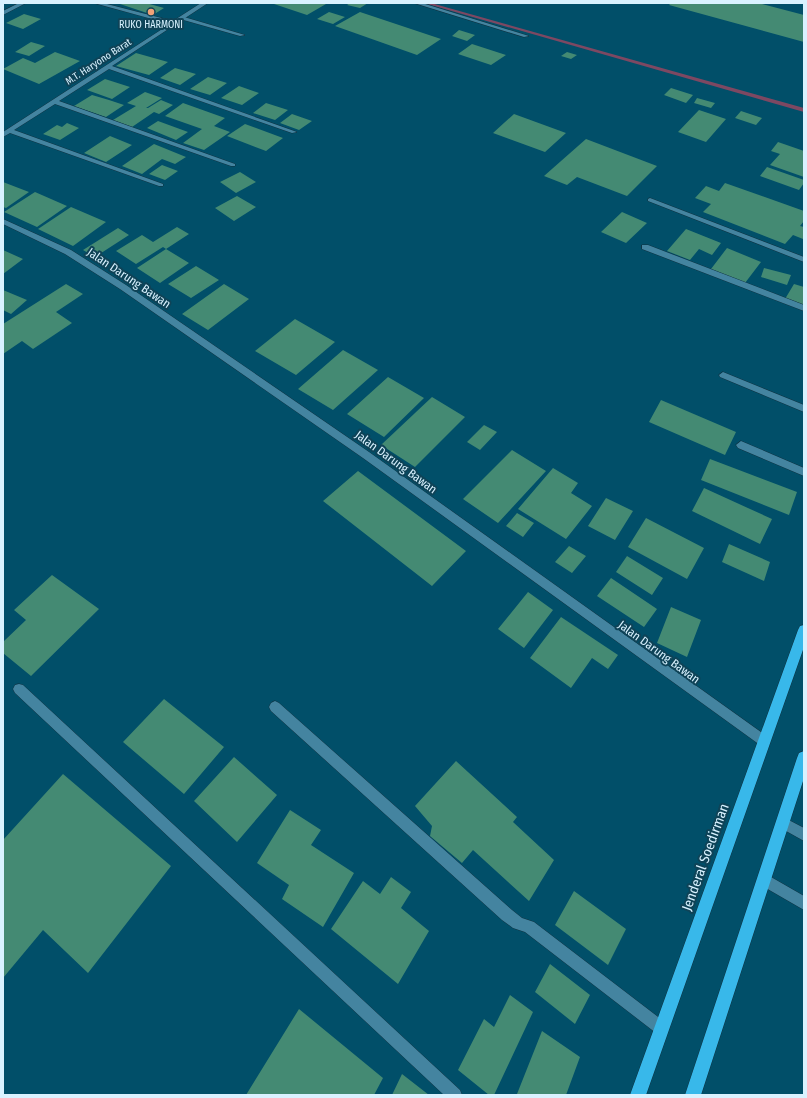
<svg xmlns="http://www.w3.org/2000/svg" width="807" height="1098" viewBox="0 0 807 1098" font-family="'Fira Sans Condensed',sans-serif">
  <rect width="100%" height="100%" fill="#014f69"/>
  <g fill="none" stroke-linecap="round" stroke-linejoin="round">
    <path fill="#7d4862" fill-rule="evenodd" d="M424,3H431L804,108V112Z"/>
  </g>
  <path fill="#448a73" d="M117,3H146L164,8L153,15Z
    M271,3H322L326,4L307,15Z
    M350,3H368L360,8L347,5Z
    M671,3H758L804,15V42L669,5Z
    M329,12L345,17L333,24L317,19Z
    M360,12L441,39L417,55L335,26Z
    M24,14L41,19L23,29L6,23Z
    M459,30L475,35L467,41L452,36Z
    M31,42L45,46L29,56L15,52Z
    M472,44L506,55L491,65L458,54Z
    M55,52L80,61L39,84L3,69L23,58L35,63Z
    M567,52L577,55L571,59L561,56Z
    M136,53L168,62L149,75L116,66Z
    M175,68L196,74L180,85L160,78Z
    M208,77L227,83L210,95L190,89Z
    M105,79L130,87L112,99L87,90Z
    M239,86L259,93L242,105L221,98Z
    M671,88L693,95L686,103L664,95Z
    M145,92L162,98L146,108H148L161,100L173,105L159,114L154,112L132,127L113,120L136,106L127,103Z
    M92,95L109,100L124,105L106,117L74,106Z
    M697,98L715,103L711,108L694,103Z
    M183,103L225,118L214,126L230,132L204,150L183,143L202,129L165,116Z
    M266,103L288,110L275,120L253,113Z
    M699,110L726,119L706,142L678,132Z
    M741,111L762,118L756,125L735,118Z
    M292,114L312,121L299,130L280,123Z
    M514,114L566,133L545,152L493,133Z
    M158,121L188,132L176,140L147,128Z
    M67,123L79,128L60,140L43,134L57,125L62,127Z
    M245,124L283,138L266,151L227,136Z
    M110,136L132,145L106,162L84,153Z
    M586,139L657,166L627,196L577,177L567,185L544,176Z
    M778,142L804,151V177L770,165L780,154L771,151Z
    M154,144L186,157L175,164L162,159L142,174L122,166Z
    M162,165L178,171L165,180L149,174Z
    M767,167L804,180V183L799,190L760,176Z
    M240,172L256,182L236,193L220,182Z
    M3,182L29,192L6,208L3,207Z
    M725,183L804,211V221L800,226L804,227L803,239L793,235L785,244L703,212L711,204L695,198L706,186L719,191Z
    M35,192L67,206L37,227L4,212Z
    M237,196L256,207L234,221L215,208Z
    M71,207L106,222L73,246L38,229Z
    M622,212L647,223L626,243L601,232Z
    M177,227L189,234L166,249L163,247L136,264L116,251L142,235L153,242Z
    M118,228L129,235L95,257L83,250Z
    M686,229L721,243L712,255L699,249L690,260L667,251Z
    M727,248L761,262L745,283L711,269Z
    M166,249L189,263L160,283L137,268Z
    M3,250L23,259L3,274Z
    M196,266L219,280L191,298L168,284Z
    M764,268L791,275L787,285L761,277Z
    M66,284L83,294L56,312L72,323L33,349L22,341L3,354V324Z
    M224,284L249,299L208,330L182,314Z
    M794,284L804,287V306L785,299Z
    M3,290L27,300L11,314L3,310Z
    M295,319L335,342L296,375L255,351Z
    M343,350L378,370L333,410L298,389Z
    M388,377L424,398L384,437L347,414Z
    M432,397L465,417L415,467L381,445Z
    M661,400L736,432L725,455L649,422Z
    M484,425L497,432L480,450L467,442Z
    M512,450L546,471L498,523L463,499Z
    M710,459L797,492L789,515L701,480Z
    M553,468L578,483L571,493L592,506L566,539L518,509Z
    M358,471L466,551L432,586L323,501Z
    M704,488L772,519L760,544L692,511Z
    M606,498L633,511L615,540L588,526Z
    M517,513L534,523L523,537L506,526Z
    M646,518L704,548L687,579L628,547Z
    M729,544L770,562L764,581L722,562Z
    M569,546L586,556L572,573L555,562Z
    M627,556L663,578L652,595L616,572Z
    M52,575L99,609L31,676L3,653V642L26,620L14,610Z
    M611,578L657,609L644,627L597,596Z
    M528,592L553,610L524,648L498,629Z
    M671,607L701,620L687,657L657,643Z
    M561,617L618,655L608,669L592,658L571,688L530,658Z
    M164,699L224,747L184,794L123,742Z
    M234,757L277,795L237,842L194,801Z
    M456,761L517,817L513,822L554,860L529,901L473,850L462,863L430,836L432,826L415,806Z
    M63,774L171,866L88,973L43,930L3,978V840Z
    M290,810L321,830L311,845L354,873L323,927L282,899L289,885L257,863Z
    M391,877L411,892L401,908L429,931L398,984L331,929L363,881L380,894Z
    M574,891L626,929L608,965L555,925Z
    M550,964L590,995L575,1024L535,992Z
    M510,995L533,1012L494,1095H489L458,1070L484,1019L494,1027Z
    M299,1009L383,1078L374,1095H246Z
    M542,1031L580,1057L566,1095L517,1094Z
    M402,1074L429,1095H392Z"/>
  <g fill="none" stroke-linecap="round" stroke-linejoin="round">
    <defs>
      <path id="service" d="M414,3H422L529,36L524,37Z
        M180,17H184L245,35L240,36L180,19Z
        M650,198L804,257V262L648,201V199Z
        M723,372L804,405V412L720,377L719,375Z
        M741,441L804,468V476L738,448L736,445Z
        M783,817L804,828V841L779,827L777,823L779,819Z"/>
      <path id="minor" d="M19,3H26L3,15V11Z
        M94,3H103L173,21L201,3H208L112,66L297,132L292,133L109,69L59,101L235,164V166H231L55,104L14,130L163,184V186H159L10,133L3,137V132L170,24Z
        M3,219L71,250L126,285L369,452L768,737L770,741L768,745L764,747L760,745L363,458L120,289L65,254L3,224Z
        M642,245H648L804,305V311L642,249Z
        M19,684L23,685L460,1090L462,1095H444L15,693L13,689L15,685Z
        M275,701L279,703L512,910L522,918L534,922L666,1023L668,1028L666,1033L661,1035L656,1033L525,932L513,928L502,920L271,711L269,707L271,703Z
        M764,873L804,896V910L759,884L758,879L759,874Z"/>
      <path id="trunk" d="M804,625V647L646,1095H630L798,630L800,626Z
        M804,751V778L701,1095H685L797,758L799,753Z"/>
    </defs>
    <use href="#service" stroke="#103241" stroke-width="1"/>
    <use href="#minor" stroke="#103241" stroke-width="1"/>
    <use href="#trunk" stroke="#103241" stroke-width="1"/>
    <use href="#service" fill="#4484a0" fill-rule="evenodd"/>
    <use href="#minor" fill="#4484a0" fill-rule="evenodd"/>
    <use href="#trunk" fill="#38b8ea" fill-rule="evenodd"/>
  </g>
  <circle fill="#f0a278" stroke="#0f4357" stroke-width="1.5" cx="151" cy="12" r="4"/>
  <g text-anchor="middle" stroke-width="4" stroke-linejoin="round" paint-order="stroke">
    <g font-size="10" fill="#d9f2ff" stroke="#0f4357">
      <text x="151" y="28">RUKO HARMONI</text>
    </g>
    <g font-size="10" fill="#d9f2ff" stroke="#0f4357">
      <text transform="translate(98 61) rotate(-33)" y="4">M.T. Haryono Barat</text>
    </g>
    <g font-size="12" fill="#d9f2ff" stroke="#0f4357">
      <text transform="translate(129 278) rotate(34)" y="4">Jalan Darung Bawan</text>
      <text transform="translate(396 462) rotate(36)" y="4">Jalan Darung Bawan</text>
      <text transform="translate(659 652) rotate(36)" y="4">Jalan Darung Bawan</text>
    </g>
    <g font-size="14" fill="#d9f2ff" stroke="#0f4357">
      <text transform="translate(705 857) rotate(-70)" y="5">Jenderal Soedirman</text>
    </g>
  </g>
  <rect width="807" height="1098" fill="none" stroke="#d9f2ff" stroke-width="8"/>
</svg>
